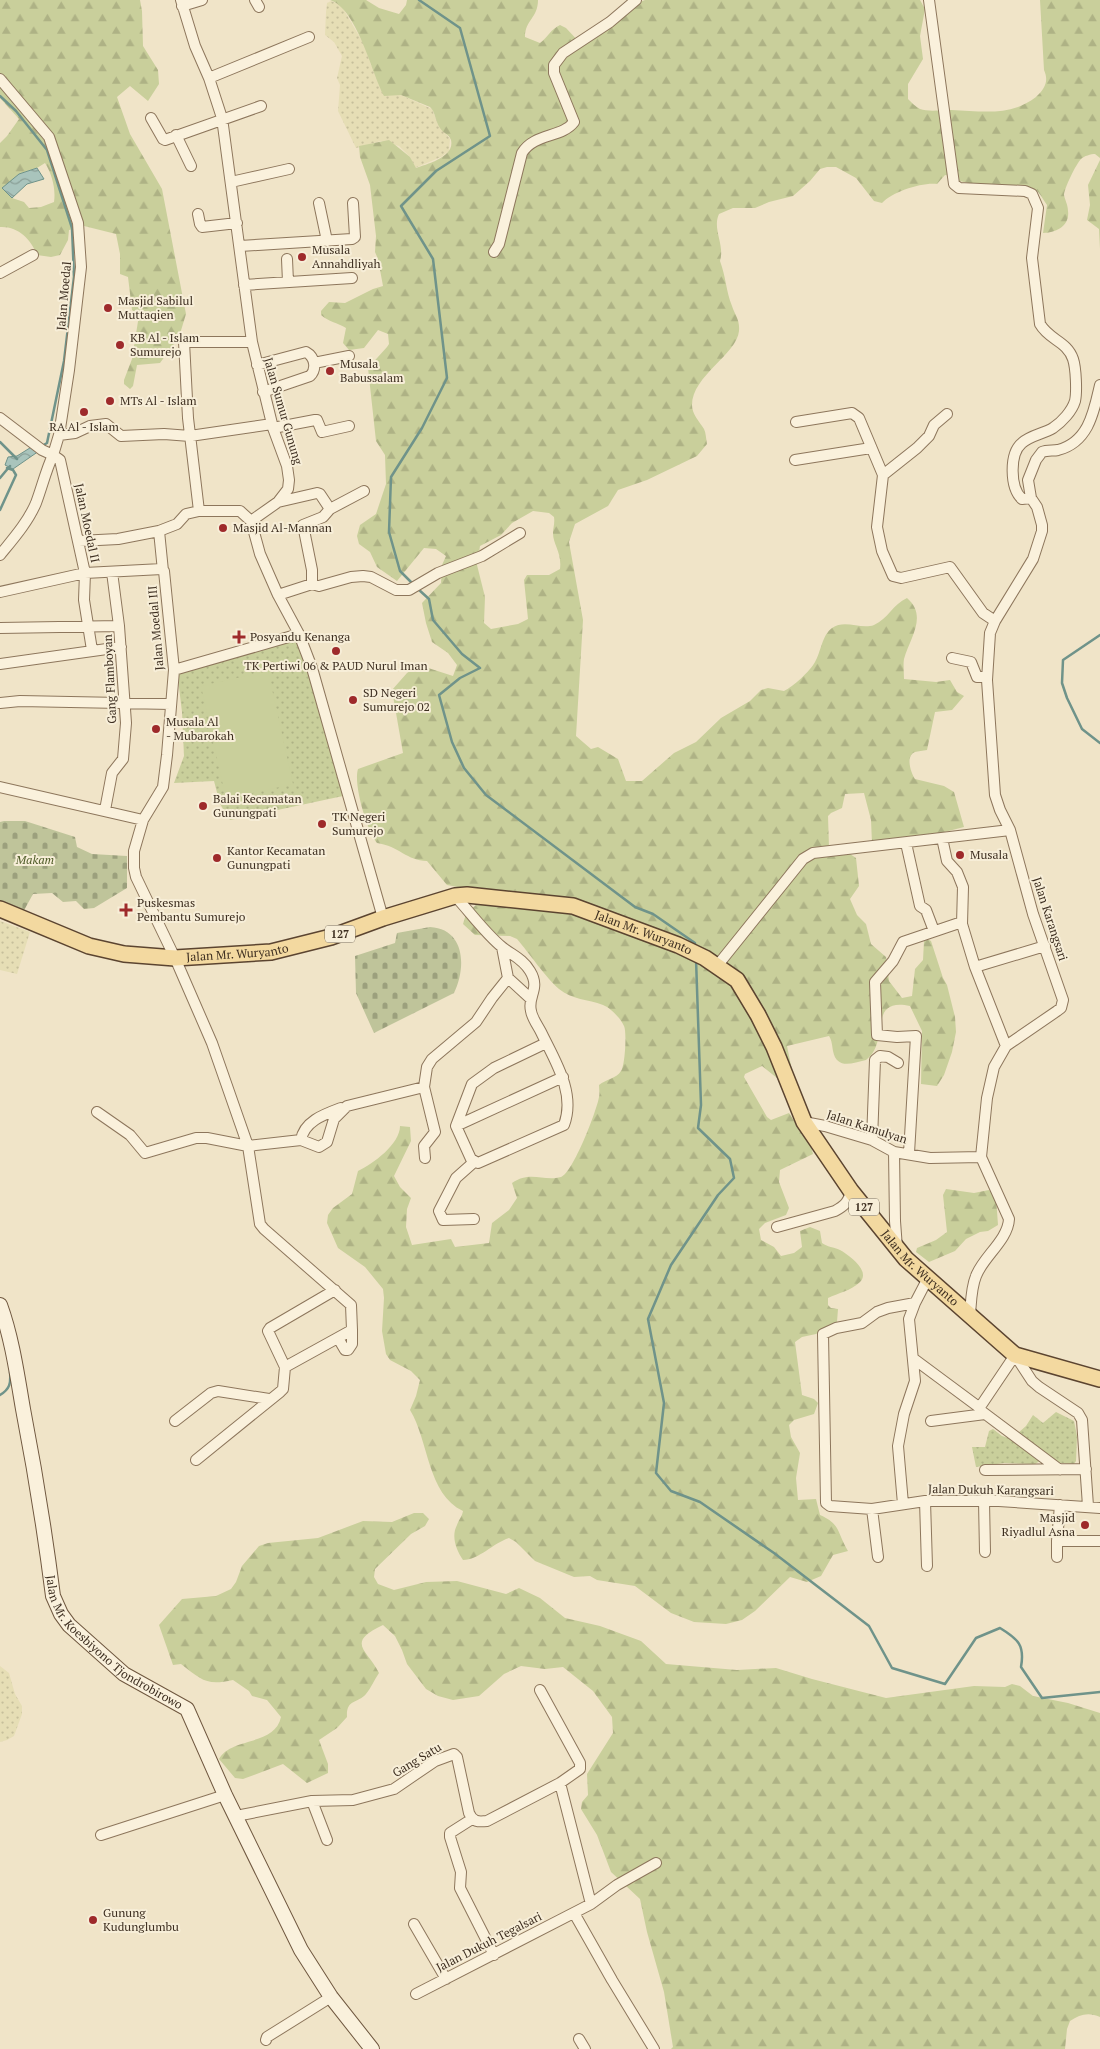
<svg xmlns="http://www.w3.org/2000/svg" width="1100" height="2049" viewBox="0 0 1100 2049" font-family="'PT Serif',serif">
  <defs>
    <pattern id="farmland-dots" width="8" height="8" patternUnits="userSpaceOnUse" patternTransform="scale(1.25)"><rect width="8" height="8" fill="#e6deb5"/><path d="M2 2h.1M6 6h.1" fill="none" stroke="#c6bf9b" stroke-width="1.8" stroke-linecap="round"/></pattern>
    <pattern id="green-dots" width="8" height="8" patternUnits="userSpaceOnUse" patternTransform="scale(1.25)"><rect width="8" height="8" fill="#c9cf9b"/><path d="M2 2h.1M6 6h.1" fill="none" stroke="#aeb285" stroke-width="1.8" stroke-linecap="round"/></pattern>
    <pattern id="forest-firs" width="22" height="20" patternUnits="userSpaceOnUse" patternTransform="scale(1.25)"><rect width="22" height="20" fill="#c9cf9b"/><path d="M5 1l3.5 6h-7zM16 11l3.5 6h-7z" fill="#aeb285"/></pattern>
    <pattern id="cemetery-stones" width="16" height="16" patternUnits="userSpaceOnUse" patternTransform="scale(1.25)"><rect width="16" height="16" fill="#bfc49a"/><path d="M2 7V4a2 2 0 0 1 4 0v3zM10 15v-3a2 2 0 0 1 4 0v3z" fill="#9ca07d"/></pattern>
    <pattern id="water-waves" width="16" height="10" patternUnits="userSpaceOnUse" patternTransform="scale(1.25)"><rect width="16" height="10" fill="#a9c4bc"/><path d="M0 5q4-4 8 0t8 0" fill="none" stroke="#8ba098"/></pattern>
  </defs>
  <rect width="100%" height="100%" fill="#f0e4c8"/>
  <path fill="url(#farmland-dots)" d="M331,1L341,5L365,46L371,65L393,95H401L432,109L438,124L450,139L449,151L441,157L415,168L410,157L399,146L381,141L356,148L338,111L340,85L337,78L342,56L334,42L325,35L326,12L327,3Z
    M0,921L30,932L17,974L0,970Z
    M0,1666L9,1673L15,1694L22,1706V1714L14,1736L7,1740L0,1742Z"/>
  <path fill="url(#green-dots)" d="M297,638L306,659L343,796L230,820L220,804L214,781L174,783L184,756L182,712L177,671Z
    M1056,1412L1074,1421L1077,1436L1076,1461L1074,1464L1040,1461L1035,1464L1004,1463L976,1467L972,1447H985L989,1431L993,1429L1002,1436L1011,1439L1026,1426L1033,1415L1043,1423Z"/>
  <path fill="url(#forest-firs)" fill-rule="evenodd" d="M0,0H140L142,11L143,46L158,70L159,84L148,101L130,86L117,97L130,134L162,189L186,314L179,337L160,363L137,365L133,386L130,389L124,384V380L132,359L139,315L132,310L128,277L120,274V254L116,234L84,226L69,230L68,240L60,255L51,257L37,255C31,239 18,226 0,227V143L7,136L19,119L0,98ZM45,163C52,174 56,189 54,202L41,207L29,208L24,202L12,198L19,174L37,168Z
    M330,0H366L379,8L399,14L406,5L407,0H538C538,18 525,20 525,37L540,43C548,37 551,29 560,25L566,28L581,44C604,37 613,21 630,7C634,4 640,2 645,0H920L925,9L920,36L923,59L908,84V99C911,102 916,107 920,109C928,112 942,110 951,110C982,111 1010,117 1036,97C1045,89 1049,81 1044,70L1040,0H1100V158L1095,154C1091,154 1084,156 1081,159C1076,164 1064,189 1064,195C1065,200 1068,205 1068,211C1070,226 1056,233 1043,233L1047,205C1044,201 1041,195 1038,192C1026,181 1005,187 991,186C981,185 965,183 956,180V177L945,175L937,184C922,182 892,192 882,203L874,201L856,178L836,167H827L820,169L810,181L793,196L769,202L755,208H733L719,214C712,229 725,245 720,261C726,277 726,291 732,306C735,315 740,320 739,331C737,354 692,376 692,405C692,414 699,421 704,429C706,433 706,439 707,444L697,456L647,480L618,490L608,506L575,524L569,542L583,620L576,736L591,749L598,747L618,759L626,781H642L674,753L696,742L721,718L750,701L761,690L768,688L784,691C793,687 810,671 815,662C821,652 822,635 832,628C845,619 861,630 874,625C888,619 893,604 907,598C928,616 910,638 904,659C903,665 904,672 904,679L936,682L950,680L957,692L964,696L952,710L935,712L927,750C923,751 918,751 915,752C905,756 911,773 915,779L944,786L954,792L964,827L925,837L872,843L871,820L864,793L845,794L842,808L831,813L828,816L829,847L835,853L850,854L856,858L859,886L850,899L857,915L866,924L871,944L886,957L889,981L902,998L912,996L915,969L923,960L924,941L927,939L931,941L943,978L947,985L955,1017L956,1032L952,1052L944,1075L937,1086L921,1084L922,1031L910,1006C866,997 891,1042 866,1060C852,1063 837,1070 833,1051C832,1045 832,1041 829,1036L787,1046L796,1090L785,1096L777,1078L762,1066L745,1074L744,1077L767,1117L771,1120L789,1113L811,1146L813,1154L780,1170L779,1182L789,1208L786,1215L765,1223L759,1229L761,1240L774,1247L781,1256L794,1253L802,1247L800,1231L810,1227L820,1231L822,1243C827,1247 834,1247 840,1250C849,1255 871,1271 860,1282C851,1291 838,1293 828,1298V1305L831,1308L838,1309L837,1322L816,1334L802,1337L795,1342L802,1395L814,1399L818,1403L814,1414L794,1420L789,1425L791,1437L800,1453L796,1478L798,1500L816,1499L820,1515C841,1524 837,1533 848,1551L833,1555L821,1576L807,1582L790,1577L755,1611L742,1620L726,1624L694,1622L671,1613L635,1586L597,1580L590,1576L574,1577L535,1561L516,1542L509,1538C493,1543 479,1560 463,1560C456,1550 451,1536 457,1525C459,1519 462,1517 463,1511C427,1494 429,1441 410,1410L416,1396L420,1380L411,1371L390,1360L386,1354L382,1331L384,1298L383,1289L365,1267L338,1248L327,1223L328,1215L333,1208L352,1194L358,1171C373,1164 400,1144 400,1126L410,1127L411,1141L394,1176L400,1187L411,1198L407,1209L406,1227L412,1245L451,1239L455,1247L489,1243L492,1223L509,1210L517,1198L512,1183C531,1170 543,1182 561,1177C573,1173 597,1110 599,1097C600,1093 599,1089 599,1085C606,1079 616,1079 621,1071C625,1066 627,1032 624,1026C621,1019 611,1008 603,1005C588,999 572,1000 559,989C546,978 529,953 517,939L510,936L475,935L463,924L466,914L476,905L474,890L447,885L427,861C407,861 399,846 377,843C367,831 353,784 358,769L403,753L392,690L407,673L419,665L453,676L457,665L448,653L432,642L426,623L422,603L441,583L442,565L446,556L436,549L424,548L397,581L377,567L370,552L359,544L357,536L360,525L376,514L386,484L385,455L376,441L368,368L387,347L389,344L388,334L378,330L364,348L349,350L343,343L346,328C338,323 327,321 321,315V311L329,302L345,303L373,289L383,286L378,259L375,252L376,236L370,185L360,157L359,146L389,140L410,157L416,168C427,164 455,157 451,140C449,134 443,133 440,128C435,121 436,113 430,107L401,95L384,96C371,71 357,9 330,0ZM533,511L549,513L554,517C555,524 553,528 553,533C553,545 562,552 560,569L549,575H527L524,580L528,619L518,624L491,629L484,623L485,597L477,565L480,546L501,535L512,523Z
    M1100,160V249L1099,229L1087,220L1090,205L1088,185Z
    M946,1189L974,1193L989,1190L996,1197L998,1225L988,1231L980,1232L966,1239L955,1251L929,1262L916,1252L917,1248L936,1240L947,1232L943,1195Z
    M414,1513H423L429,1519L425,1526L411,1534L375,1569L374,1577L378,1584L394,1590L426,1582L457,1581L506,1594L519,1588L540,1598L565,1618L600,1626L641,1641L666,1664L737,1670L776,1668L812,1679L886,1698L974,1686L1005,1687L1012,1684L1020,1686L1033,1696L1068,1703L1100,1713V2017C1089,2012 1080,2014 1070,2021L1067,2029L1065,2049H671L673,2047L664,1992L647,1932L640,1899L611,1872L597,1835L581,1809L582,1802L588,1795L587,1774L613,1733L612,1717L593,1691L563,1667L545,1669L521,1666L504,1674L479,1696L453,1700L438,1696L426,1689L407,1664L402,1650L395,1636L383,1625C345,1643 367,1649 379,1673C374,1680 371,1688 366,1694C357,1704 346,1699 347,1717L337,1728L319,1740L328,1764V1773L307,1783L283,1764L243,1779L235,1778L219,1759C231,1737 275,1746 281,1717L267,1700L252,1696L249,1691L233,1680C206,1686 202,1680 181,1664L173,1665L159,1625L182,1599L216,1596L231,1589L236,1582L242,1566L259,1546L268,1543L318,1538L363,1521L392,1522Z"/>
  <path fill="url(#cemetery-stones)" d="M4,821H25L75,837L77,847L92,854L127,856V888L94,908L84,909L76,901L63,902L52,893L33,894L22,914L0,905V822Z
    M430,927C466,929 466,969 454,993L374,1033L356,993L355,956L395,943L397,933Z"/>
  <path fill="#c9cf9b" d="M268,671L293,784L226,799L201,686Z"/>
  <path fill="url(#water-waves)" stroke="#6f938a" d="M37,168L44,179L27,184L12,198L2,188L19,174Z
    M33,446L39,451L13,469L5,465L8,457L17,456Z"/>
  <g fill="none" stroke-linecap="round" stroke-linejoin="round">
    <path stroke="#6f938a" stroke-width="2.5" d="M0,96L16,111L47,150L72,228L74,277L64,361L47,443L42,446
      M0,442L17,459
      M0,478L10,466
      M0,510L16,475L13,470L7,468
      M414,585L400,571L389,532L391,477L422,428L447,378L433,259L401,206L436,171L490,136L460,28L419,0
      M418,589L429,599L433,620L462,654L480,668L460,678L439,695L452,742L464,768L486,795L635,907L653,914L695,943V946
      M1100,635L1063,660L1062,683L1067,698L1082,729L1100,743
      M696,959L701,1105L698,1128L730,1159L734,1178L718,1195L671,1265L648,1319L664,1403L656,1473L671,1491L700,1502L774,1553L869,1626L892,1668L945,1684L976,1638L1000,1628C1018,1639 1025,1645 1021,1667L1042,1698L1100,1692
      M0,1395C10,1389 11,1383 10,1372"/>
    <defs>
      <path id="minor" d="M181,0L195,46L209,78L222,118L252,342L273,428L287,466L289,480L288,489L278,502L251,521L260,554L278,595L299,634L312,668L383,918
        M255,0L259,7
        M929,0L954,184L959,188L1025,191L1032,194L1038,208L1032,258L1040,324C1049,340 1067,341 1073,359C1076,368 1077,392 1075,401C1072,411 1062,422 1053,428C1043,434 1031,435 1022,443C1009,454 1010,488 1022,499L1031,498
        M182,6L202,0
        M209,78L309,37
        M0,79L49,137L78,223L81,267L69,370L59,435L53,455L42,450L0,418
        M151,118L163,139L165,140L261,106
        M176,135L191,166
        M231,182L289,169
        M319,203L327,241
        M198,214L200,224L202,227L237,223
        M240,246L352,239L355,237L353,203
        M494,252L499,244L522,153C534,133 562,138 574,122L554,73V65L563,53L610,22L636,0
        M287,259L288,282
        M0,273L33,255
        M244,285L352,278
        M314,363L349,356
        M257,365L306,352C315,357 317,369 310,376L263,392
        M796,422L852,413L859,418L883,475L877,527L882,551L893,576L901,578L950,567L983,613L995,621
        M273,428L315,420H317L322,432L349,426
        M59,435L75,433L90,426L106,424L121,436L164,434L190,436L272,424
        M795,460L871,448
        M883,475L917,448L929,436L934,425L947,414
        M278,502L317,493L320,494L330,509L364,491
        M251,521L240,511H199L188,418L184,342H252
        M159,531L163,571
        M79,541L118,539L159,531L177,524L186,514L199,511
        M0,555C13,539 28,522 36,503C42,487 46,470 53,455L60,460L85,573L84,600L92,650
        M312,584L319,586L351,577L363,576L371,577L396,590H409L438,573L482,556L520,533
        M0,592L85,573L162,569L164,571L174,670L167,755L163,787L143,820L134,851V868L136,877L175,958L212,1043L248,1146L260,1224L264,1229L351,1305L352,1330L285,1367L283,1389L280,1392L196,1460
        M278,595L312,584V570L303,525L323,517L330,509
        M0,628L119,626
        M952,658L971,662L977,677H987
        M0,664L121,647
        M174,670L299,634
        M0,703L20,701L171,704
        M0,787L143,820
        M105,810L112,773L123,759L126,723L119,626L112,572
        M942,838L947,861L957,872L963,887L962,924L975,967L1006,1046
        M906,843L920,906L926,910L934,931
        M455,896C470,912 485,933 502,947C512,955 523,959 530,971C541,989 527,996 531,1011C532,1018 538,1026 541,1032C555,1061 576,1093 564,1125L478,1163L471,1159L456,1126L472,1084L494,1068L546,1043
        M717,966L803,859L813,853L1010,830
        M975,967L1045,946
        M508,978L531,999
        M424,1087L435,1132L424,1146L425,1158
        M97,1112L130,1135L145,1153L196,1138H207L248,1146L301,1140L319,1147L327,1142L334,1119L347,1106L424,1087L427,1067L432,1059L476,1022L492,998L508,978L502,947
        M804,1122L825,1126L872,1140L894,1152L930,1158L981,1157
        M456,1126L563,1077
        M301,1140C304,1121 325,1114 341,1108
        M872,1140L875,1060L880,1056L888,1057L898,1063
        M894,1152L895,1221L897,1248
        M909,1153L916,1036L897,1037L877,1035L875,982L893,961L903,942L962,922
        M474,1162L456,1178L439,1211L443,1220L474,1219
        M777,1227L835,1211C844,1206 849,1202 851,1191
        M915,1303L888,1308L877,1312L862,1323L836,1328L823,1334L826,1503L830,1506L872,1509L925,1501H999L1100,1508
        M970,1315C971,1303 971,1288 976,1276C983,1257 1008,1240 1009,1219L981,1157L987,1098L994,1067L1006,1046L1057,1011L1061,1008L1063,1000L1033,914L1010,830L1000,810L995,795L987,680L990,633L995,621L1033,559L1042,531V525L1037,507L1031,498L1028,480L1036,460L1042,452C1047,450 1053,451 1058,450C1089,442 1094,411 1100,385
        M338,1338L345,1350H348L352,1344V1330
        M914,1359L980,1408
        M285,1367L268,1331L270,1328L335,1290
        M175,1421L211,1393L218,1391L269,1399
        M931,1421L985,1414
        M985,1470L1086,1469
        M1060,1470L980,1410V1407L1015,1355L1032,1381L1039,1387L1078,1413L1082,1420L1088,1506
        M925,1501L927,1566
        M984,1501L985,1552
        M903,1504L898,1446L904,1414L915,1381L909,1319L915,1303L928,1278
        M1060,1505L1057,1541H1100
        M872,1509L878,1557
        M1057,1557V1541
        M560,1783L591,1904
        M312,1801L327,1840
        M236,1816L312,1801L353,1800L394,1789L435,1761L454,1754L457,1757L469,1813C473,1822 478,1822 487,1821L560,1783L580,1769V1763L540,1690
        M472,1819L450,1833V1837L461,1872L460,1888L494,1955
        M101,1835L225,1795
        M574,1913L612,1980L654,2049
        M414,1924L446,1979
        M416,1994L591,1904L617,1885L656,1863
        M579,2039L585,2049
        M266,2040L267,2037L331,1997"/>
      <g id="secondary">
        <path id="s1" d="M0,1305C12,1338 17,1374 23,1409C35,1471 45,1533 53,1596L61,1614L69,1625L124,1674L187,1709L225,1795L301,1950L331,1997L372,2049"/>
      </g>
      <g id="primary">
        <path id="s2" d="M0,909L89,946L124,954L175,958L271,952L331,937L383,918L455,896L467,895L573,906L678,945L705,958L737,980L758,1015L774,1047L804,1122L851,1191L906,1259L1015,1355L1100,1379"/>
      </g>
    </defs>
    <use href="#minor" stroke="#8d765c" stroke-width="12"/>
    <use href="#secondary" stroke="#6f573f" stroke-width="16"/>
    <use href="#primary" stroke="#5b4430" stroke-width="18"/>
    <use href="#minor" stroke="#faf1dc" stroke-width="10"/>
    <use href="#secondary" stroke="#faf1dc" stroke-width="14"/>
    <use href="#primary" stroke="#f3d9a0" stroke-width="15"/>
  </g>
  <g fill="#9e2a2b" stroke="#f7eed8" stroke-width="2">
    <circle cx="302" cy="257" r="5"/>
    <circle cx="108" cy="308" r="5"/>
    <circle cx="120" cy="345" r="5"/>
    <circle cx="330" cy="371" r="5"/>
    <circle cx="110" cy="401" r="5"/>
    <circle cx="84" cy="412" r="5"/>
    <circle cx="223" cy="528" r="5"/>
    <path d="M236.5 629.5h5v5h5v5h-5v5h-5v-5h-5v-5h5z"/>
    <circle cx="336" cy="651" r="5"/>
    <circle cx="353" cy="700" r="5"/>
    <circle cx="156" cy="729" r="5"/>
    <circle cx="203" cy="806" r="5"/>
    <circle cx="322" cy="824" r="5"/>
    <circle cx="960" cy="855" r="5"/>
    <circle cx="217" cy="858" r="5"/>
    <path d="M123.5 902.5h5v5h5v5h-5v5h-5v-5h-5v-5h5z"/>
    <circle cx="1085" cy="1525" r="5"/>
    <circle cx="93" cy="1920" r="5"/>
  </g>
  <g text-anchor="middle" stroke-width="4" stroke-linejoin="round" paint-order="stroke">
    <g fill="#f7eed8" stroke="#756857" stroke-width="1">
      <rect x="325" y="925.5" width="30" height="17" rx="4"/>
      <rect x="849" y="1198.5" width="30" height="17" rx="4"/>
    </g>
    <g font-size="11" font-weight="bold" fill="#3d2e20">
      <text x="340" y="938">127</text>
      <text x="864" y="1211">127</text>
    </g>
    <g font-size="12" fill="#3d2e20" stroke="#f7eed8" text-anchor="start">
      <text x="312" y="254">Musala<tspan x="312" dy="14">Annahdliyah</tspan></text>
      <text x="118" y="305">Masjid Sabilul<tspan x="118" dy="14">Muttaqien</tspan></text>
      <text x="130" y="342">KB Al - Islam<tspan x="130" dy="14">Sumurejo</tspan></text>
      <text x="340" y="368">Musala<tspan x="340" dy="14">Babussalam</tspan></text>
      <text x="120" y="405">MTs Al - Islam</text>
      <text x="84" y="431" text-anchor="middle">RA Al - Islam</text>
      <text x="233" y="532">Masjid Al-Mannan</text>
      <text x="250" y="641">Posyandu Kenanga</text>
      <text x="336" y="670" text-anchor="middle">TK Pertiwi 06 &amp; PAUD Nurul Iman</text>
      <text x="363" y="697">SD Negeri<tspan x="363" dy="14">Sumurejo 02</tspan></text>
      <text x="166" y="726">Musala Al<tspan x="166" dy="14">- Mubarokah</tspan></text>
      <text x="213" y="803">Balai Kecamatan<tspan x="213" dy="14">Gunungpati</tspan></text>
      <text x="332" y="821">TK Negeri<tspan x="332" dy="14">Sumurejo</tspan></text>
      <text x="227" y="855">Kantor Kecamatan<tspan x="227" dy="14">Gunungpati</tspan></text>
      <text x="970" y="859">Musala</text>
      <text x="137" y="907">Puskesmas<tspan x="137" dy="14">Pembantu Sumurejo</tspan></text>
      <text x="1075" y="1522" text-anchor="end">Masjid<tspan x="1075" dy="14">Riyadlul Asna</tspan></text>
      <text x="103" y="1917">Gunung<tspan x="103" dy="14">Kudunglumbu</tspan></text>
    </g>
    <g font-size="12" fill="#3d2e20" stroke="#f7eed8">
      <text transform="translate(64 296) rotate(-85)" y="4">Jalan Moedal</text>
      <text transform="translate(283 411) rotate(74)" y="4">Jalan Sumur Gunung</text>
      <text transform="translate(87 523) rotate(78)" y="4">Jalan Moedal II</text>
      <text transform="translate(156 628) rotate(-95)" y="4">Jalan Moedal III</text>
      <text transform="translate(110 679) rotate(-93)" y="4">Gang Flamboyan</text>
      <text transform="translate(1050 919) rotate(72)" y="4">Jalan Karangsari</text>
      <text dy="4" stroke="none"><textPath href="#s2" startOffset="666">Jalan Mr. Wuryanto</textPath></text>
      <text dy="4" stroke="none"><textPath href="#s2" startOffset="246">Jalan Mr. Wuryanto</textPath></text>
      <text transform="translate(867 1127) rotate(18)" y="4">Jalan Kamulyan</text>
      <text dy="4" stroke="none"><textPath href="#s2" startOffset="1116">Jalan Mr. Wuryanto</textPath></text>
      <text transform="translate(991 1490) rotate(1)" y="4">Jalan Dukuh Karangsari</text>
      <text dy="4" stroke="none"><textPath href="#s1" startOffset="372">Jalan Mr. Koesbiyono Tjondrobirowo</textPath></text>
      <text transform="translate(417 1760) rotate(-31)" y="4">Gang Satu</text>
      <text transform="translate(489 1942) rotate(-27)" y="4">Jalan Dukuh Tegalsari</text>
    </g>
    <g font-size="12" font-style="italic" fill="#4d5a26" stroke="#f7eed8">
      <text x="35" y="864">Makam</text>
    </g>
  </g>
</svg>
